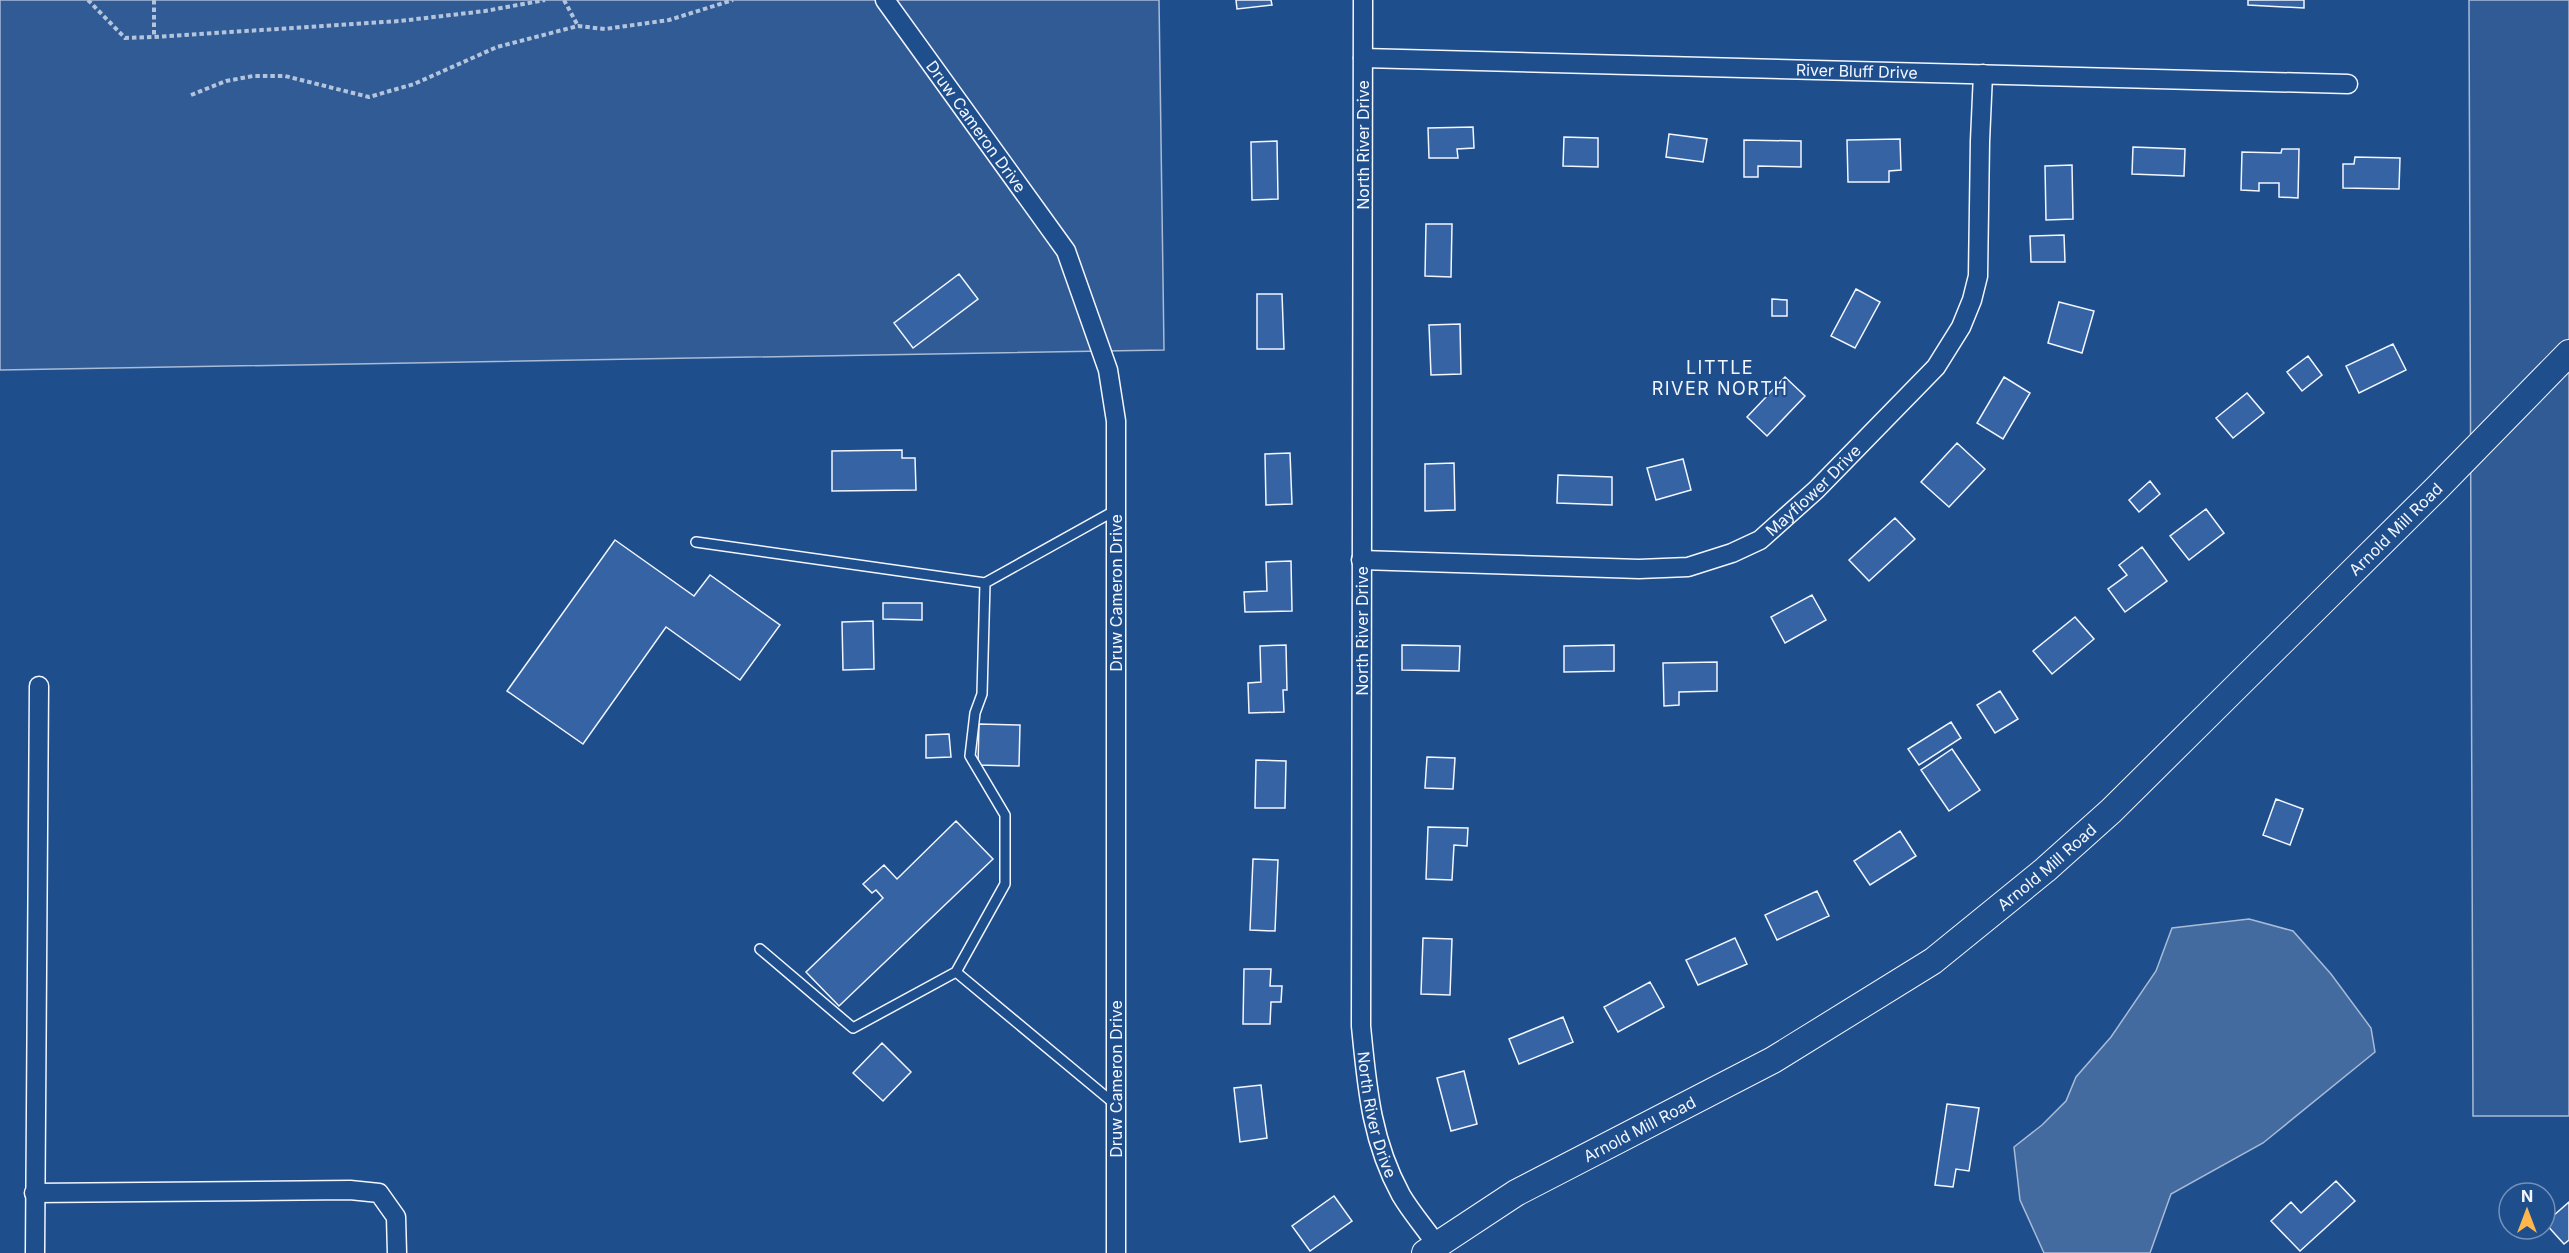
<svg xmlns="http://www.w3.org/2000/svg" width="2569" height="1253" viewBox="0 0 2569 1253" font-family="Inter,sans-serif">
  <rect width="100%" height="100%" fill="#1f4e8c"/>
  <path fill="#305b95" stroke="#a8bbd7" stroke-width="1.5" d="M0,0H1159L1164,350L0,370Z
    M2469,0H2569V1116H2473Z"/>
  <path fill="#446ba0" stroke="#a8bbd7" stroke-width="1.5" d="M2249,919L2293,931L2331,974L2371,1028L2375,1052L2263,1143L2171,1194L2150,1253H2044L2020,1200L2014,1147L2042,1125L2066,1101L2076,1077L2111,1037L2156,971L2172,928Z"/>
  <path fill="#3563a3" stroke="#f2f6ff" stroke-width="1.5" d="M1236,0H1271L1272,5L1237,9Z
    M2248,0H2304V8L2248,5Z
    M1473,127L1474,148L1457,149L1458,158H1429L1428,128Z
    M1669,134L1707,139L1703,162L1666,157Z
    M1564,137L1598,138V167L1563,166Z
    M1900,139L1901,170L1889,171V182H1848L1847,140Z
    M1744,140L1801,141V167L1758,166V177H1744Z
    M1277,141L1278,199L1252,200L1251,142Z
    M2133,147L2185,149L2184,176L2132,174Z
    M2282,149H2299L2298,198L2279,197V183H2259V191L2241,190L2242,152L2281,153Z
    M2355,157L2400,158L2399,189L2343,188V164H2354Z
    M2072,165L2073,219L2046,220L2045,166Z
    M1426,224H1452L1451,277L1425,276Z
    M2064,235L2065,262H2031L2030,236Z
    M959,274L978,299L913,348L894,323Z
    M1856,289L1880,302L1855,348L1831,336Z
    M1257,294H1282L1284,349H1257Z
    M1772,299L1787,300V316H1772Z
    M2059,302L2094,311L2082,353L2048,343Z
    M1460,324L1461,374L1431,375L1429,325Z
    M2393,344L2406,370L2359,393L2346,366Z
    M2308,356L2322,375L2302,391L2287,372Z
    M1785,377L1805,396L1767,436L1747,417Z
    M2004,377L2030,393L2003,439L1977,423Z
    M2247,393L2264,413L2233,438L2216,418Z
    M1957,443L1985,469L1949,507L1921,482Z
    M902,450V458H915L916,490L832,491V451Z
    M1290,453L1292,504L1266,505L1265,454Z
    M1683,459L1691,490L1656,500L1647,468Z
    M1454,463L1455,510L1425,511V464Z
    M1558,475L1612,477V505L1557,503Z
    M2150,481L2160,494L2139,512L2129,500Z
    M2206,509L2224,533L2189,560L2170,536Z
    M1895,518L1915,539L1869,581L1849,560Z
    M615,540L694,596L710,575L780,625L740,680L666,627L583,744L507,691Z
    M2142,547L2167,581L2125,612L2108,589L2127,575L2119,565Z
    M1291,561L1292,611L1245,612L1244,592L1267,591L1266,562Z
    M1812,595L1826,620L1785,643L1771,617Z
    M883,603H922V620L883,619Z
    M2075,617L2094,639L2052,674L2033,651Z
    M873,621L874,669L843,670L842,622Z
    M1286,645L1287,690H1283L1284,712L1249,713L1248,683L1261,682L1260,646Z
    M1402,645L1460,646L1459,671L1402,670Z
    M1614,645V671L1564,672V646Z
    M1717,662V691L1679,692V705L1664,706L1663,663Z
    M2000,691L2018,719L1995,733L1977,705Z
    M1951,722L1961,738L1919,765L1908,749Z
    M979,724L1020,725L1019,766L978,765Z
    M949,734L951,757L926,758V735Z
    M1952,749L1980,790L1949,811L1921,770Z
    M1427,757L1455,758L1453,789L1425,788Z
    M1256,760L1286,761L1285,808H1255Z
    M2276,799L2303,809L2290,845L2263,835Z
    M956,821L993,859L839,1006L806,972L883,898L876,890L872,893L863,884L884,865L897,879Z
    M1428,827L1468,828L1467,846L1454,845L1452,880L1426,879Z
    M1900,831L1916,856L1870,885L1854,861Z
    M1253,859L1278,860L1275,931L1250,930Z
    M1817,891L1829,916L1777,940L1765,915Z
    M1423,938L1452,939L1450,995L1421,994Z
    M1735,938L1747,964L1698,985L1686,960Z
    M1244,969H1271L1270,986H1282L1281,1002H1271L1270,1024H1243Z
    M1650,982L1664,1007L1618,1032L1604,1007Z
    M1563,1017L1573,1042L1519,1064L1509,1039Z
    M882,1043L911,1072L883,1101L853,1073Z
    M1464,1071L1477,1124L1451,1131L1437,1078Z
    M1261,1085L1267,1138L1240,1142L1234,1088Z
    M1947,1104L1979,1108L1969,1171L1956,1169L1953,1187L1935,1185Z
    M2336,1181L2355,1201L2300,1251L2271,1221L2291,1202L2301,1213Z
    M1334,1196L1352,1221L1310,1251L1292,1226Z
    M2569,1202V1240L2564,1244L2545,1223Z"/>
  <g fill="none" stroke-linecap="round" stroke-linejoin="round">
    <defs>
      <path id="service" d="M1116,510L985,583L982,694L975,713L970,756L1005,815V884L956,972L1116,1105
        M696,542L985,583
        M760,949L853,1028L956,972"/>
      <g id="minor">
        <path id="s1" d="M885,0L1066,251L1108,370L1116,421V1253"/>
        <path id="s2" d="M1363,0L1361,1026C1367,1087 1371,1140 1401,1195C1411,1212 1425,1228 1436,1244"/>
        <path id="s3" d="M1363,58L2348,84"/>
        <path id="s4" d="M1361,560L1639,569L1688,567L1732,553L1760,540L1816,490L1936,367L1961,327L1972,300L1978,276L1980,141L1983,74"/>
        <path d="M34,1193L350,1190L379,1193L396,1217L397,1253"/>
        <path d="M35,1253L39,686"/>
      </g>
      <g id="secondary">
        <path id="s5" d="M1425,1253L1516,1193L1773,1060L1933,961L2045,870L2111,811L2437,488L2569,353"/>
      </g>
    </defs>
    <use href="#service" stroke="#f2f6ff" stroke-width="12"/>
    <use href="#minor" stroke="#f2f6ff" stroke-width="21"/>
    <use href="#secondary" stroke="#f2f6ff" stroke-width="28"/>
    <path stroke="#b3c4dc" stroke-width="4" stroke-dasharray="4.5 3" stroke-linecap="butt" d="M88,0L125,38L154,37
      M154,0V37L400,21L485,11L545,0
      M564,0L578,26
      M191,95L226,81L253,76H285L369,97L414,84L497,47L578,26L605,29L669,20L733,0"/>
    <use href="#service" stroke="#1f4e8c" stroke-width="9"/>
    <use href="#minor" stroke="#1f4e8c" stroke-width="18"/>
    <use href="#secondary" stroke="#1f4e8c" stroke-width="26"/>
  </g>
  <g text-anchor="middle" stroke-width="4.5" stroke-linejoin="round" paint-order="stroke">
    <g font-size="16" fill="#f2f6ff" stroke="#1f4e8c">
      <text dy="6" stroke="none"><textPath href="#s3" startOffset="494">River Bluff Drive</textPath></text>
      <text dy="6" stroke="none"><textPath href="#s1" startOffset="156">Druw Cameron Drive</textPath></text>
      <text transform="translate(1363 145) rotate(-90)" y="6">North River Drive</text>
      <text dy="6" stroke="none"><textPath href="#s4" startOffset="477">Mayflower Drive</textPath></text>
      <text dy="6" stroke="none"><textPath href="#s5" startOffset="1220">Arnold Mill Road</textPath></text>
      <text transform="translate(1116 593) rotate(-90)" y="6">Druw Cameron Drive</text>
      <text transform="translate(1362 631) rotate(-90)" y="6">North River Drive</text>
      <text dy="6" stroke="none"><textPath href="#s5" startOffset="734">Arnold Mill Road</textPath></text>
      <text transform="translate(1116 1079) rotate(-90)" y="6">Druw Cameron Drive</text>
      <text dy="6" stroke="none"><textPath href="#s2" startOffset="1116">North River Drive</textPath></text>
      <text dy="6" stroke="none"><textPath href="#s5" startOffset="248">Arnold Mill Road</textPath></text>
    </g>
    <g font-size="18" letter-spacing="1.5" fill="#f2f6ff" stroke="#1f4e8c">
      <text x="1720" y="374">LITTLE<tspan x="1720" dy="21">RIVER NORTH</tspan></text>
    </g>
  </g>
  <g transform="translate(2527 1211)"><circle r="28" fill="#1f4e8c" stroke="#7391ba" stroke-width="1.5"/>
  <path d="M0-4.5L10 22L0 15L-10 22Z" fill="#ffb74d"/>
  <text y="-9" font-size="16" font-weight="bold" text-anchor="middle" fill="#f2f6ff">N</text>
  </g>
</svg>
